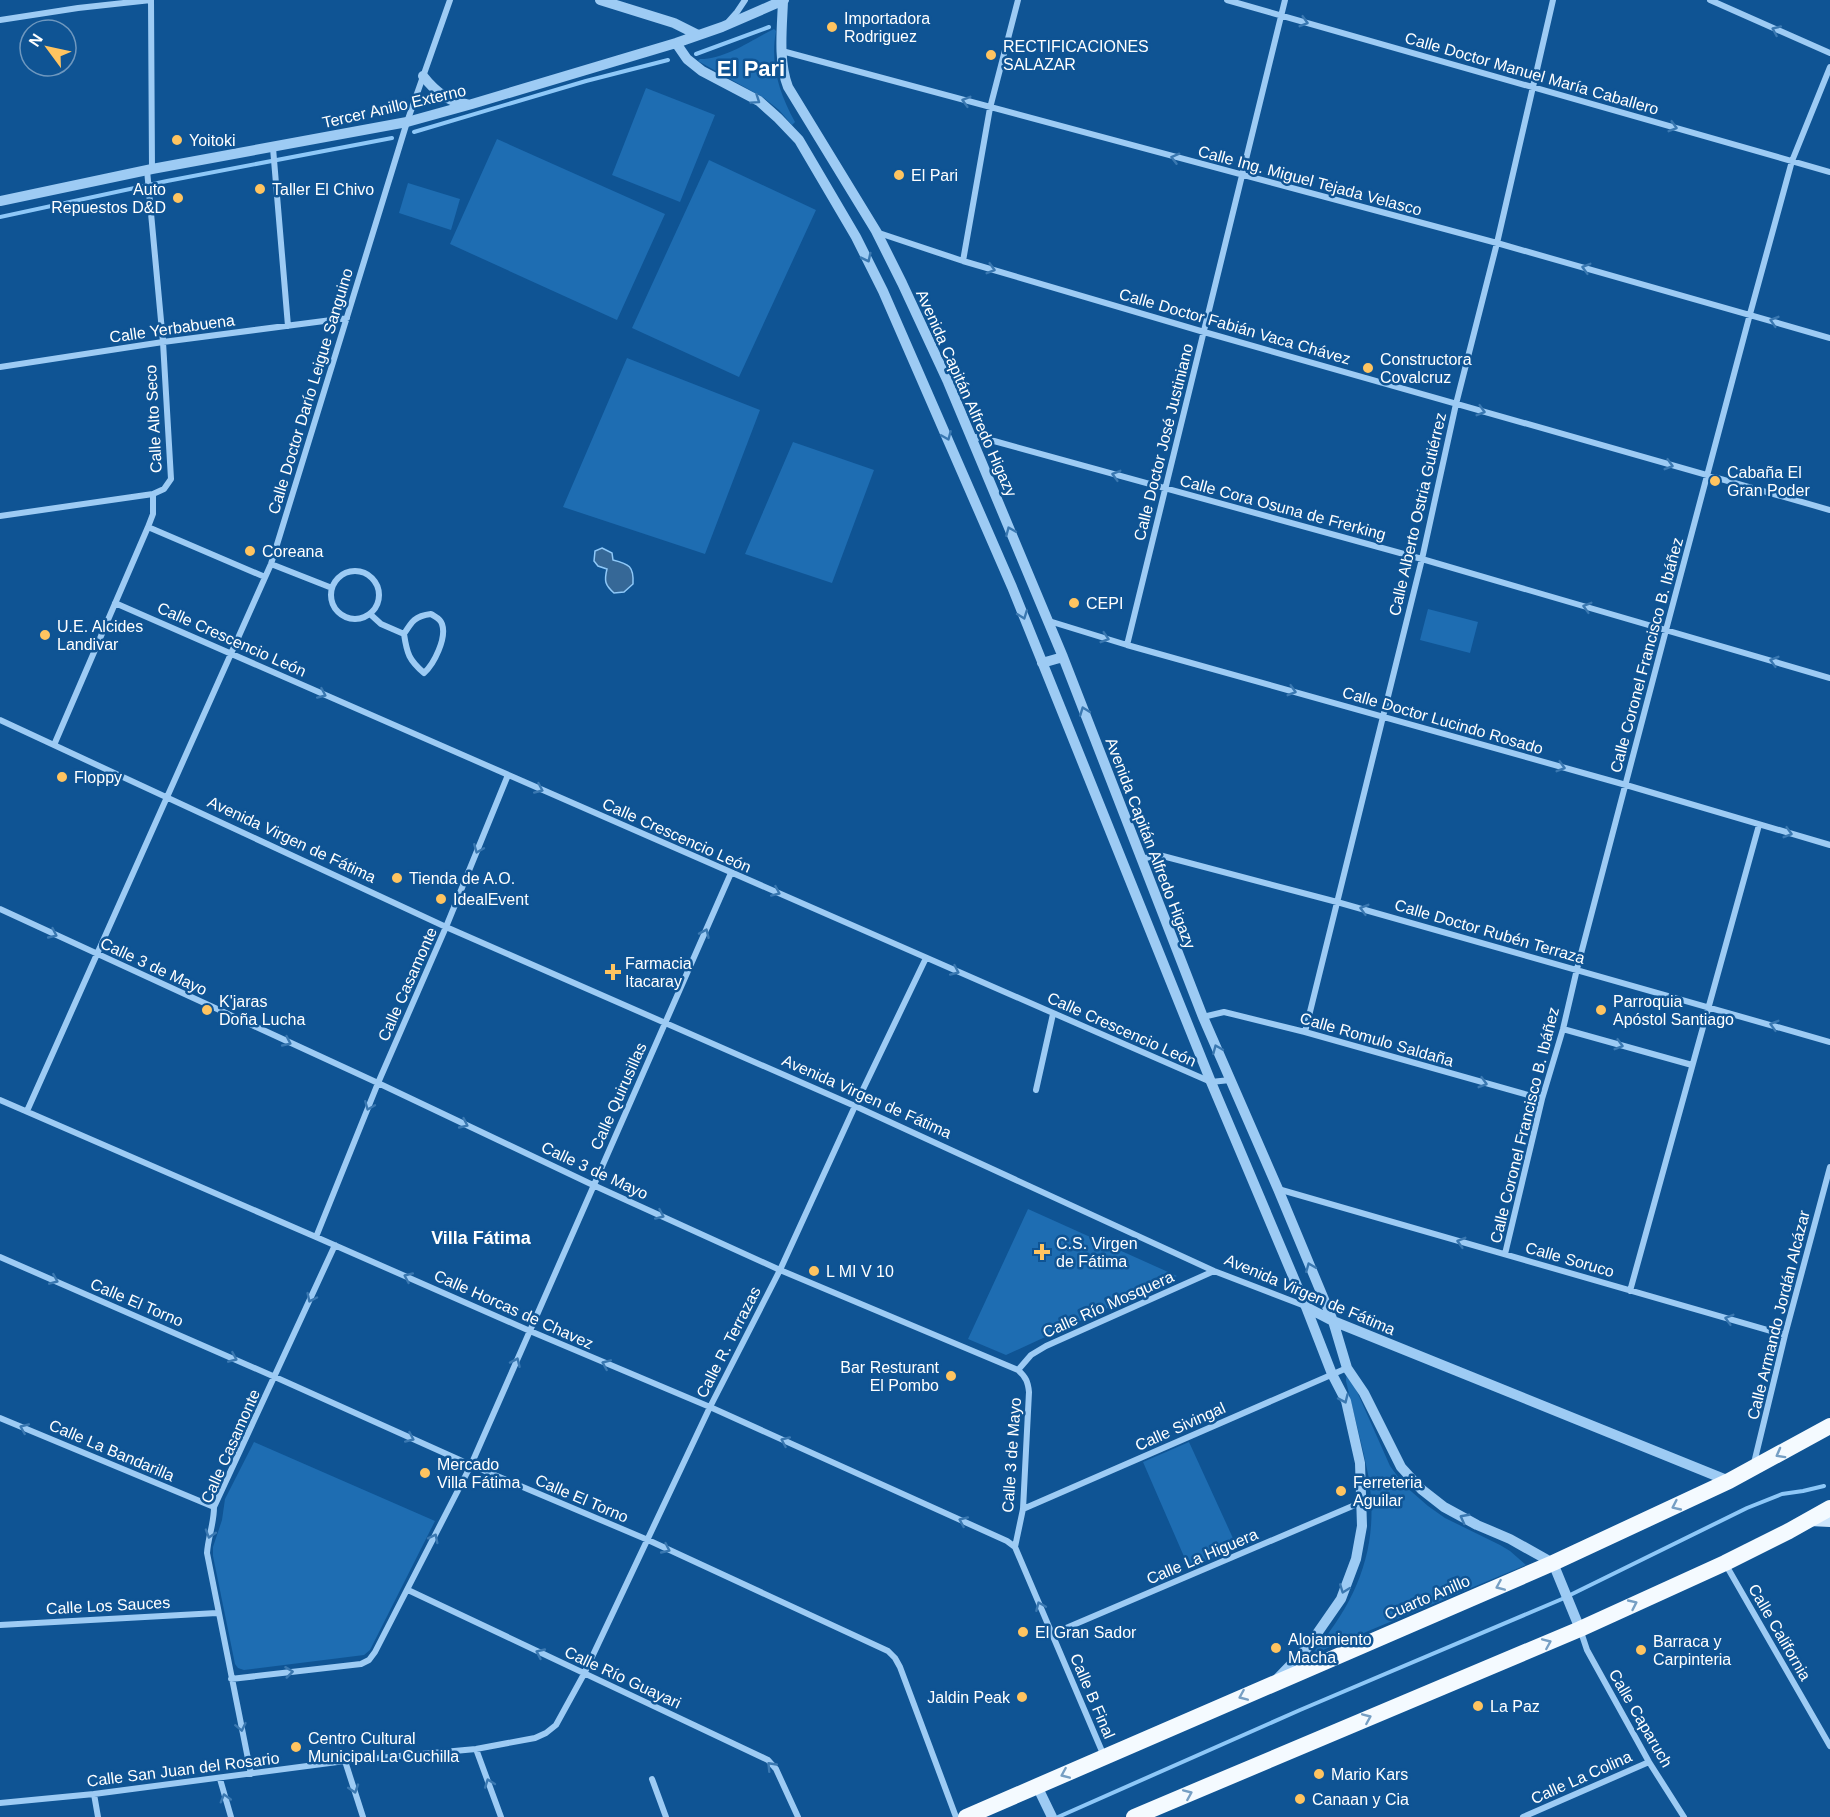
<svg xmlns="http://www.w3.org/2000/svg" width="1830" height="1817" viewBox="0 0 1830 1817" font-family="Arial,sans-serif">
  <rect width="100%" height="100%" fill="#0f5494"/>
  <path fill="#1e6db2" d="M774,29L776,31C770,64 779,93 795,122L792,125L779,110L764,98L698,61L700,59C726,59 751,40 774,29Z
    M646,88L715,115L680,202L612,175Z
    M497,139L665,214L617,320L450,244Z
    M709,160L816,210L739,377L632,328Z
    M408,183L460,199L451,230L399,213Z
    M627,358L760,410L705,554L563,507Z
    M793,442L874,470L832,583L745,554Z
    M1428,609L1478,622L1470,653L1420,640Z
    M1028,1209L1177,1276L1006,1355L968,1339Z
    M1347,1369L1390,1466L1404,1485L1428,1506L1445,1518L1500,1545L1510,1551L1526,1565L1311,1655C1357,1602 1381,1546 1368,1474C1362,1443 1353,1412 1346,1381Z
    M254,1442L435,1521L370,1650L364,1655L244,1670L238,1668L235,1664L213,1556V1547L222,1520L225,1499Z
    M1189,1442L1237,1547L1189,1568L1143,1462Z"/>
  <path fill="#366897" stroke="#8ec8f8" stroke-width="1.5" d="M602,548L612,553L613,560C629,564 634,566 633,584L624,592L614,593C605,585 604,581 607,569L598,566L594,561L595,551Z"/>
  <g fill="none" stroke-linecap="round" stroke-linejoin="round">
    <path stroke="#8ec8f8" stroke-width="4" d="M696,54L769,27
      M414,132L586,81L668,60
      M0,217L167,181L392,138
      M1058,1817L1300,1710L1562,1599L1747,1508L1782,1494L1803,1491L1824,1486"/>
    <path stroke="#9dcbf4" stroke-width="6" d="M151,0L152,169
      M1227,0L1830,172
      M1710,0L1830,53
      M0,20L78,8L151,0
      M729,21L737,12L745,0
      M782,51L1497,243L1830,338
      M273,148L288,326
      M876,232L963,261L1204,332L1830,510
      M963,261L990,108L1018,0
      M0,367L163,342L347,318
      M970,436L994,441L1422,559L1830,678
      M0,516L153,494
      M148,527L265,577
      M271,564L332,588
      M331 595a24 24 0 1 1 48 0a24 24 0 1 1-48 0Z
      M115,603L1211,1082L1230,1080
      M370,614L381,624L404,634
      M431,614C435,617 440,618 442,624C447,638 434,664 424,673C409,660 407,654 404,634C412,621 415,616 431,614Z
      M1049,621L1127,645L1626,785L1830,845
      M1127,645L1285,0
      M0,720L446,927L855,1106L1214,1271L1305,1306
      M54,745L148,527L153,514V494L164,489L171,479L163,342L147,170
      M1141,859L1159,855L1337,902L1830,1042
      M0,909L378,1083L593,1185L780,1270L1018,1370C1026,1377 1028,1382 1029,1392L1023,1509L1015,1547
      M1203,1017L1224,1012L1305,1032L1542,1099
      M1563,1029L1692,1065
      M1305,1032L1422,559L1456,404L1497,243L1553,0
      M1036,1090L1053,1014
      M0,1100L316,1237L530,1331L710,1407L1007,1541L1015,1547L1104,1756
      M27,1111L271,564L407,122L450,0
      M1278,1189L1785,1335
      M316,1237L378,1083L446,927L508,775
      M1505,1254L1542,1099L1563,1029L1577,969L1666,630L1750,314L1792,161L1830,67
      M0,1257L275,1377L471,1465L648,1540L888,1651L895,1658L900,1667L956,1817
      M1630,1291L1759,825
      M1018,1370L1031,1355L1046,1346L1214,1271
      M0,1418L214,1507
      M1754,1463L1785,1335L1830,1167
      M1023,1509L1347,1368
      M1726,1565L1830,1746
      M408,1590L768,1760L776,1769L798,1817
      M0,1625L217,1613
      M1580,1629L1587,1650L1649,1762L1684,1817
      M1052,1634L1362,1502
      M231,1679L361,1664L369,1660L375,1652L471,1465L731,873
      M476,1749L501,1817
      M345,1761L363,1817
      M251,1774L207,1553C208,1537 214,1524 214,1507L335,1245
      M220,1779L231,1817
      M652,1779L666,1817
      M94,1794L98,1817
      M0,1803L94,1794L345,1761L476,1749L535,1738L546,1733L556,1725L584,1674L710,1407L780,1270L855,1106L926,958
      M1523,1817L1649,1762"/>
    <path stroke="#9dcbf4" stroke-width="10" d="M600,0L674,23L698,35
      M783,1C782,28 778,61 788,87L876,231L902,283L948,382L1063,657L1203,1017L1278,1189L1333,1321L1347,1368L1364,1393L1401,1467L1421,1489L1444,1507L1477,1525L1510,1539L1553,1563L1580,1629
      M676,43L687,59L702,71L759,101L778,118L799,140L856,237L883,291L1012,587L1211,1082L1306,1307L1332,1374L1346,1401L1360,1463L1362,1526L1356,1559L1341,1599L1307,1648L1278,1678
      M423,76C434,90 447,102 466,104
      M0,201L152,169L407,122L472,104L676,43L722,27L784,0
      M1042,663L1063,657
      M1306,1307L1333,1321L1729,1481
      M1037,1786L1052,1817"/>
    <path stroke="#cce6fd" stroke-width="12" d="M1810,1520L1830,1521"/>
    <path stroke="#f4faff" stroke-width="16" d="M966,1817L1553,1563L1729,1481L1830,1426
      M1134,1817L1580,1629L1725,1563L1789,1531L1830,1508"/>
  </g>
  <defs><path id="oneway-chevron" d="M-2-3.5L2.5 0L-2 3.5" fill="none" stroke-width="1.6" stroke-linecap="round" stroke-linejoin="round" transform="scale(1.5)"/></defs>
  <g stroke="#3a78b1">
    <use href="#oneway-chevron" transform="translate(1304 22) rotate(16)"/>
    <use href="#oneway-chevron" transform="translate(1776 30) rotate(-156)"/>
    <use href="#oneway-chevron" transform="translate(756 100) rotate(34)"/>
    <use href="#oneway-chevron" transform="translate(966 101) rotate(-164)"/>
    <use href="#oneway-chevron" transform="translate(1673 127) rotate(16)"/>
    <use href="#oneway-chevron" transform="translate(1175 158) rotate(-165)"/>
    <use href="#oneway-chevron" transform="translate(867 258) rotate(64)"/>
    <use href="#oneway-chevron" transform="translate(1586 268) rotate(-164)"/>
    <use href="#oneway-chevron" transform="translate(991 269) rotate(16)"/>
    <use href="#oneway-chevron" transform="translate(1774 321) rotate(-163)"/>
    <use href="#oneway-chevron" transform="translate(1481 411) rotate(16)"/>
    <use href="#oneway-chevron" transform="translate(947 436) rotate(67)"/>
    <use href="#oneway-chevron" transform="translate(1669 465) rotate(16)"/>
    <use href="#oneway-chevron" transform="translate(1116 475) rotate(-164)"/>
    <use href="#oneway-chevron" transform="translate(1010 531) rotate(-113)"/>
    <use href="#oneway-chevron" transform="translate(1587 607) rotate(-164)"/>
    <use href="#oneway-chevron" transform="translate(1023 615) rotate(69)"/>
    <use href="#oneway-chevron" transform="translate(1105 638) rotate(17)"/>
    <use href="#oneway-chevron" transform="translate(1774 661) rotate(-164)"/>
    <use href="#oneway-chevron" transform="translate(1292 691) rotate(16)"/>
    <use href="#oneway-chevron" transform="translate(322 694) rotate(24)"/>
    <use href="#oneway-chevron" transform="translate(1084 711) rotate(-111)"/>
    <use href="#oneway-chevron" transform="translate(1561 767) rotate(16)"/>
    <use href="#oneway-chevron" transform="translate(539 789) rotate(24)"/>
    <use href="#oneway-chevron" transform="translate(1788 833) rotate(16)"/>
    <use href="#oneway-chevron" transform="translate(478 849) rotate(112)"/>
    <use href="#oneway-chevron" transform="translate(776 892) rotate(24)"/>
    <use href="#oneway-chevron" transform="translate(1364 909) rotate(-164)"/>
    <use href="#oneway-chevron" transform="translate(705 933) rotate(-66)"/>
    <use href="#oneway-chevron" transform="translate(53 934) rotate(25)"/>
    <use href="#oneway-chevron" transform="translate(955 971) rotate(24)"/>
    <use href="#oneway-chevron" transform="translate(1774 1025) rotate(-164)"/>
    <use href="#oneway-chevron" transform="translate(287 1042) rotate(25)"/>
    <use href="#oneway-chevron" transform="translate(1619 1045) rotate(16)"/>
    <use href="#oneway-chevron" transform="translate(1217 1049) rotate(-113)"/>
    <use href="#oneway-chevron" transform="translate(1483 1083) rotate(16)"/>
    <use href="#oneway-chevron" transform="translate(369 1106) rotate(112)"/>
    <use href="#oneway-chevron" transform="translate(464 1124) rotate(25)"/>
    <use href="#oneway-chevron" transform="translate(660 1215) rotate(24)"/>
    <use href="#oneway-chevron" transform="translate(1461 1242) rotate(-164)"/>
    <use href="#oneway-chevron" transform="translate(1310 1267) rotate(-112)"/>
    <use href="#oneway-chevron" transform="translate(408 1277) rotate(-156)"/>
    <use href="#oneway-chevron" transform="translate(54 1280) rotate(23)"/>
    <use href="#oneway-chevron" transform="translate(311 1298) rotate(115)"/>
    <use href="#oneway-chevron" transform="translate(1729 1319) rotate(-164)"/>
    <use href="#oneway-chevron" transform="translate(233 1358) rotate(23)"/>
    <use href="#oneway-chevron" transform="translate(516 1362) rotate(-66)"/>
    <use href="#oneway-chevron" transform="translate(606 1364) rotate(-157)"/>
    <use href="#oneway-chevron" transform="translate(1344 1399) rotate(66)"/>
    <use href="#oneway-chevron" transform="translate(24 1428) rotate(-157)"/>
    <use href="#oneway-chevron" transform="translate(410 1438) rotate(24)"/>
    <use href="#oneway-chevron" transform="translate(785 1441) rotate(-156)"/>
    <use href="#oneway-chevron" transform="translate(1464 1518) rotate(-152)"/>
    <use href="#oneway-chevron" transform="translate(963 1521) rotate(-156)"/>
    <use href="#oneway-chevron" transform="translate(210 1534) rotate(107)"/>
    <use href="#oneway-chevron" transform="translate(434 1538) rotate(-63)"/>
    <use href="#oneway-chevron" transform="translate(666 1549) rotate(25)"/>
    <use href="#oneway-chevron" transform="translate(1344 1589) rotate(111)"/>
    <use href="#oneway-chevron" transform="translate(1040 1606) rotate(-113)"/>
    <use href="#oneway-chevron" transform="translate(540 1653) rotate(-155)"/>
    <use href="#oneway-chevron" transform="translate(289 1672) rotate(-7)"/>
    <use href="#oneway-chevron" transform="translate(241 1727) rotate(78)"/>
    <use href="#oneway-chevron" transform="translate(771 1766) rotate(-134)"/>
    <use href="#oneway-chevron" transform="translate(489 1783) rotate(-110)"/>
    <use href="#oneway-chevron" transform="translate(354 1789) rotate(72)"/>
    <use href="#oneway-chevron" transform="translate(225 1798) rotate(-106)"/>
  </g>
  <g stroke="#769fc4">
    <use href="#oneway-chevron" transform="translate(1780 1454) rotate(151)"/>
    <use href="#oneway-chevron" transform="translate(1676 1506) rotate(155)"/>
    <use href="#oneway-chevron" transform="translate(1500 1586) rotate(157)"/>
    <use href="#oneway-chevron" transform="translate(1633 1604) rotate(-25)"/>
    <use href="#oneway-chevron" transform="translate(1547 1643) rotate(-23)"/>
    <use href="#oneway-chevron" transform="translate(1243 1696) rotate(157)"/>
    <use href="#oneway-chevron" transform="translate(1367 1718) rotate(-23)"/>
    <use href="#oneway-chevron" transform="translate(1065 1774) rotate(157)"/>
    <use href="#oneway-chevron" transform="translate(1188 1794) rotate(-23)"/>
  </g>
  <g fill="#ffc460" stroke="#0f5494" stroke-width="2">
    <circle cx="832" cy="27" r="6"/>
    <circle cx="991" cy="55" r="6"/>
    <circle cx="177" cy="140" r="6"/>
    <circle cx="899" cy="175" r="6"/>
    <circle cx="260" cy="189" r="6"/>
    <circle cx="178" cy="198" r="6"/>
    <circle cx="1368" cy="368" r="6"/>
    <circle cx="1715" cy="481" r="6"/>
    <circle cx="250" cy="551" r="6"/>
    <circle cx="1074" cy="603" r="6"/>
    <circle cx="45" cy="635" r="6"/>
    <circle cx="62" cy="777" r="6"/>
    <circle cx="397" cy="878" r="6"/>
    <circle cx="441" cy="899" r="6"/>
    <path d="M610 963h6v6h6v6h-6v6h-6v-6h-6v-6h6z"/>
    <circle cx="207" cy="1010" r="6"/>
    <circle cx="1601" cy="1010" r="6"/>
    <path d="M1039 1243h6v6h6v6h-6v6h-6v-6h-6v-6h6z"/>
    <circle cx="814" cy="1271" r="6"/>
    <circle cx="951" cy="1376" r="6"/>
    <circle cx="425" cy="1473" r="6"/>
    <circle cx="1341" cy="1491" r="6"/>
    <circle cx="1023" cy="1632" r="6"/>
    <circle cx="1276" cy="1648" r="6"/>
    <circle cx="1641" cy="1650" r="6"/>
    <circle cx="1022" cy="1697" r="6"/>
    <circle cx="1478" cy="1706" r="6"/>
    <circle cx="296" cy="1747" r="6"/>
    <circle cx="1319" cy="1774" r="6"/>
    <circle cx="1300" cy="1799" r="6"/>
  </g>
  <g text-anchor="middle" stroke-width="5" stroke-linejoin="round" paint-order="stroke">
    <g font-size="16" fill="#fff" stroke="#0f5494" text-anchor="start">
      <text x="844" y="24">Importadora<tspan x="844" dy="18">Rodriguez</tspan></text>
      <text x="1003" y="52">RECTIFICACIONES<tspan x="1003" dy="18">SALAZAR</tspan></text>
      <text x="189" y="146">Yoitoki</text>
      <text x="911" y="181">El Pari</text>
      <text x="166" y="195" text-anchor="end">Auto<tspan x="166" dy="18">Repuestos D&amp;D</tspan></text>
      <text x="272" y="195">Taller El Chivo</text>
      <text x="1380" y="365">Constructora<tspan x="1380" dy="18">Covalcruz</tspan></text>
      <text x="1727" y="478">Cabaña El<tspan x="1727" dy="18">Gran Poder</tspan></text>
      <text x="262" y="557">Coreana</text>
      <text x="1086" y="609">CEPI</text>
      <text x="57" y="632">U.E. Alcides<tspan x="57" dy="18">Landivar</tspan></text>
      <text x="74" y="783">Floppy</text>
      <text x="409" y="884">Tienda de A.O.</text>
      <text x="453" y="905">IdealEvent</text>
      <text x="625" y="969">Farmacia<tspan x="625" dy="18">Itacaray</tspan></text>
      <text x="219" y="1007">K'jaras<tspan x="219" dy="18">Doña Lucha</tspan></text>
      <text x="1613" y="1007">Parroquia<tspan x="1613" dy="18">Apóstol Santiago</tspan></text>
      <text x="1056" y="1249">C.S. Virgen<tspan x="1056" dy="18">de Fátima</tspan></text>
      <text x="826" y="1277">L MI V 10</text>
      <text x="939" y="1373" text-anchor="end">Bar Resturant<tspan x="939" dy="18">El Pombo</tspan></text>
      <text x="437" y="1470">Mercado<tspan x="437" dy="18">Villa Fátima</tspan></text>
      <text x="1353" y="1488">Ferreteria<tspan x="1353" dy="18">Aguilar</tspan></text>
      <text x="1035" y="1638">El Gran Sador</text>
      <text x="1288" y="1645">Alojamiento<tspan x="1288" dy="18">Macha</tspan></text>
      <text x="1653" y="1647">Barraca y<tspan x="1653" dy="18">Carpinteria</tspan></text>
      <text x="1010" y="1703" text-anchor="end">Jaldin Peak</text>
      <text x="1490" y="1712">La Paz</text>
      <text x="308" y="1744">Centro Cultural<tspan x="308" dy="18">Municipal La Cuchilla</tspan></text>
      <text x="1331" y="1780">Mario Kars</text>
      <text x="1312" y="1805">Canaan y Cia</text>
    </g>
    <g font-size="16" fill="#fff" stroke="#0f5494">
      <text transform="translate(1532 73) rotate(16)" y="6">Calle Doctor Manuel María Caballero</text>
      <text transform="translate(394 106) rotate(-13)" y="6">Tercer Anillo Externo</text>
      <text transform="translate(1310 180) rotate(15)" y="6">Calle Ing. Miguel Tejada Velasco</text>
      <text transform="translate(1235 326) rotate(16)" y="6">Calle Doctor Fabián Vaca Chávez</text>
      <text transform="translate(172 328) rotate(-8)" y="6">Calle Yerbabuena</text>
      <text transform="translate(310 391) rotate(-73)" y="6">Calle Doctor Darío Leigue Sanguino</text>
      <text transform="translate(967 393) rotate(66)" y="6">Avenida Capitán Alfredo Higazy</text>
      <text transform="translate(153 419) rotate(-93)" y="6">Calle Alto Seco</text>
      <text transform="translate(1163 442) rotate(-76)" y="6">Calle Doctor José Justiniano</text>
      <text transform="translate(1283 507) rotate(15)" y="6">Calle Cora Osuna de Frerking</text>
      <text transform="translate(1417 514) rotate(-77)" y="6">Calle Alberto Ostria Gutiérrez</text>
      <text transform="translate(232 639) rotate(24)" y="6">Calle Crescencio León</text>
      <text transform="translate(1646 655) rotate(-75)" y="6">Calle Coronel Francisco B. Ibáñez</text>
      <text transform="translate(1443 720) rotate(16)" y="6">Calle Doctor Lucindo Rosado</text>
      <text transform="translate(677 835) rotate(24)" y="6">Calle Crescencio León</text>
      <text transform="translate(292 839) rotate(25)" y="6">Avenida Virgen de Fátima</text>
      <text transform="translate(1151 843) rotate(69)" y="6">Avenida Capitán Alfredo Higazy</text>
      <text transform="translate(1490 931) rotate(16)" y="6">Calle Doctor Rubén Terraza</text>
      <text transform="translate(154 966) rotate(25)" y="6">Calle 3 de Mayo</text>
      <text transform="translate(407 984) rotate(-66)" y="6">Calle Casamonte</text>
      <text transform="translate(1122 1029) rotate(24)" y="6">Calle Crescencio León</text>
      <text transform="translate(1377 1039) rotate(16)" y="6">Calle Romulo Saldaña</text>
      <text transform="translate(618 1096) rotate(-66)" y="6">Calle Quirusillas</text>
      <text transform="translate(867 1096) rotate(24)" y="6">Avenida Virgen de Fátima</text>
      <text transform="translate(1524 1125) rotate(-76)" y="6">Calle Coronel Francisco B. Ibáñez</text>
      <text transform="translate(595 1170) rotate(25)" y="6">Calle 3 de Mayo</text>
      <text transform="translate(1570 1259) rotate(16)" y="6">Calle Soruco</text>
      <text transform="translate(1310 1294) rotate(23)" y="6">Avenida Virgen de Fátima</text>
      <text transform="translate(137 1302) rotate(23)" y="6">Calle El Torno</text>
      <text transform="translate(1108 1304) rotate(-24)" y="6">Calle Río Mosquera</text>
      <text transform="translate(514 1309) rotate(24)" y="6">Calle Horcas de Chavez</text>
      <text transform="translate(1778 1315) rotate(-76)" y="6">Calle Armando Jordán Alcázar</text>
      <text transform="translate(728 1342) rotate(-63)" y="6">Calle R. Terrazas</text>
      <text transform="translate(1180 1426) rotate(-24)" y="6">Calle Sivingal</text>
      <text transform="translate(230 1446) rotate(-66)" y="6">Calle Casamonte</text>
      <text transform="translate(112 1450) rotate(23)" y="6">Calle La Bandarilla</text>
      <text transform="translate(1011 1455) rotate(-86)" y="6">Calle 3 de Mayo</text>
      <text transform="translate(582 1498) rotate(23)" y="6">Calle El Torno</text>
      <text transform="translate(1202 1556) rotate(-23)" y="6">Calle La Higuera</text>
      <text transform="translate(1427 1597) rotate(-23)" y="6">Cuarto Anillo</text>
      <text transform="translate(108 1605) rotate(-3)" y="6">Calle Los Sauces</text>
      <text transform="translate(1780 1632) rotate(60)" y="6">Calle California</text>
      <text transform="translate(623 1677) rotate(25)" y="6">Calle Río Guayari</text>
      <text transform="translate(1093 1696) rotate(67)" y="6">Calle B Final</text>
      <text transform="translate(1641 1718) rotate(60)" y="6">Calle Caparuch</text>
      <text transform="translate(183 1769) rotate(-7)" y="6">Calle San Juan del Rosario</text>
      <text transform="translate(1581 1777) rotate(-24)" y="6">Calle La Colina</text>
    </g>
    <g font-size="18" font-weight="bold" fill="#fff" stroke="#0f5494">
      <text x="481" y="1244">Villa Fátima</text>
    </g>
    <g font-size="22" font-weight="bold" fill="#fff" stroke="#0f5494">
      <text x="751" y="76">El Pari</text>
    </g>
  </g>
  <g transform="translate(48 48) rotate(303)"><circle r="28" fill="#0f5494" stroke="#6f98bf" stroke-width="1.5"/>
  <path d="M0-4.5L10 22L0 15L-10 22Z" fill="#ffc460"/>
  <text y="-9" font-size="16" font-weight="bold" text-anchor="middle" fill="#ffffff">N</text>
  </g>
</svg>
